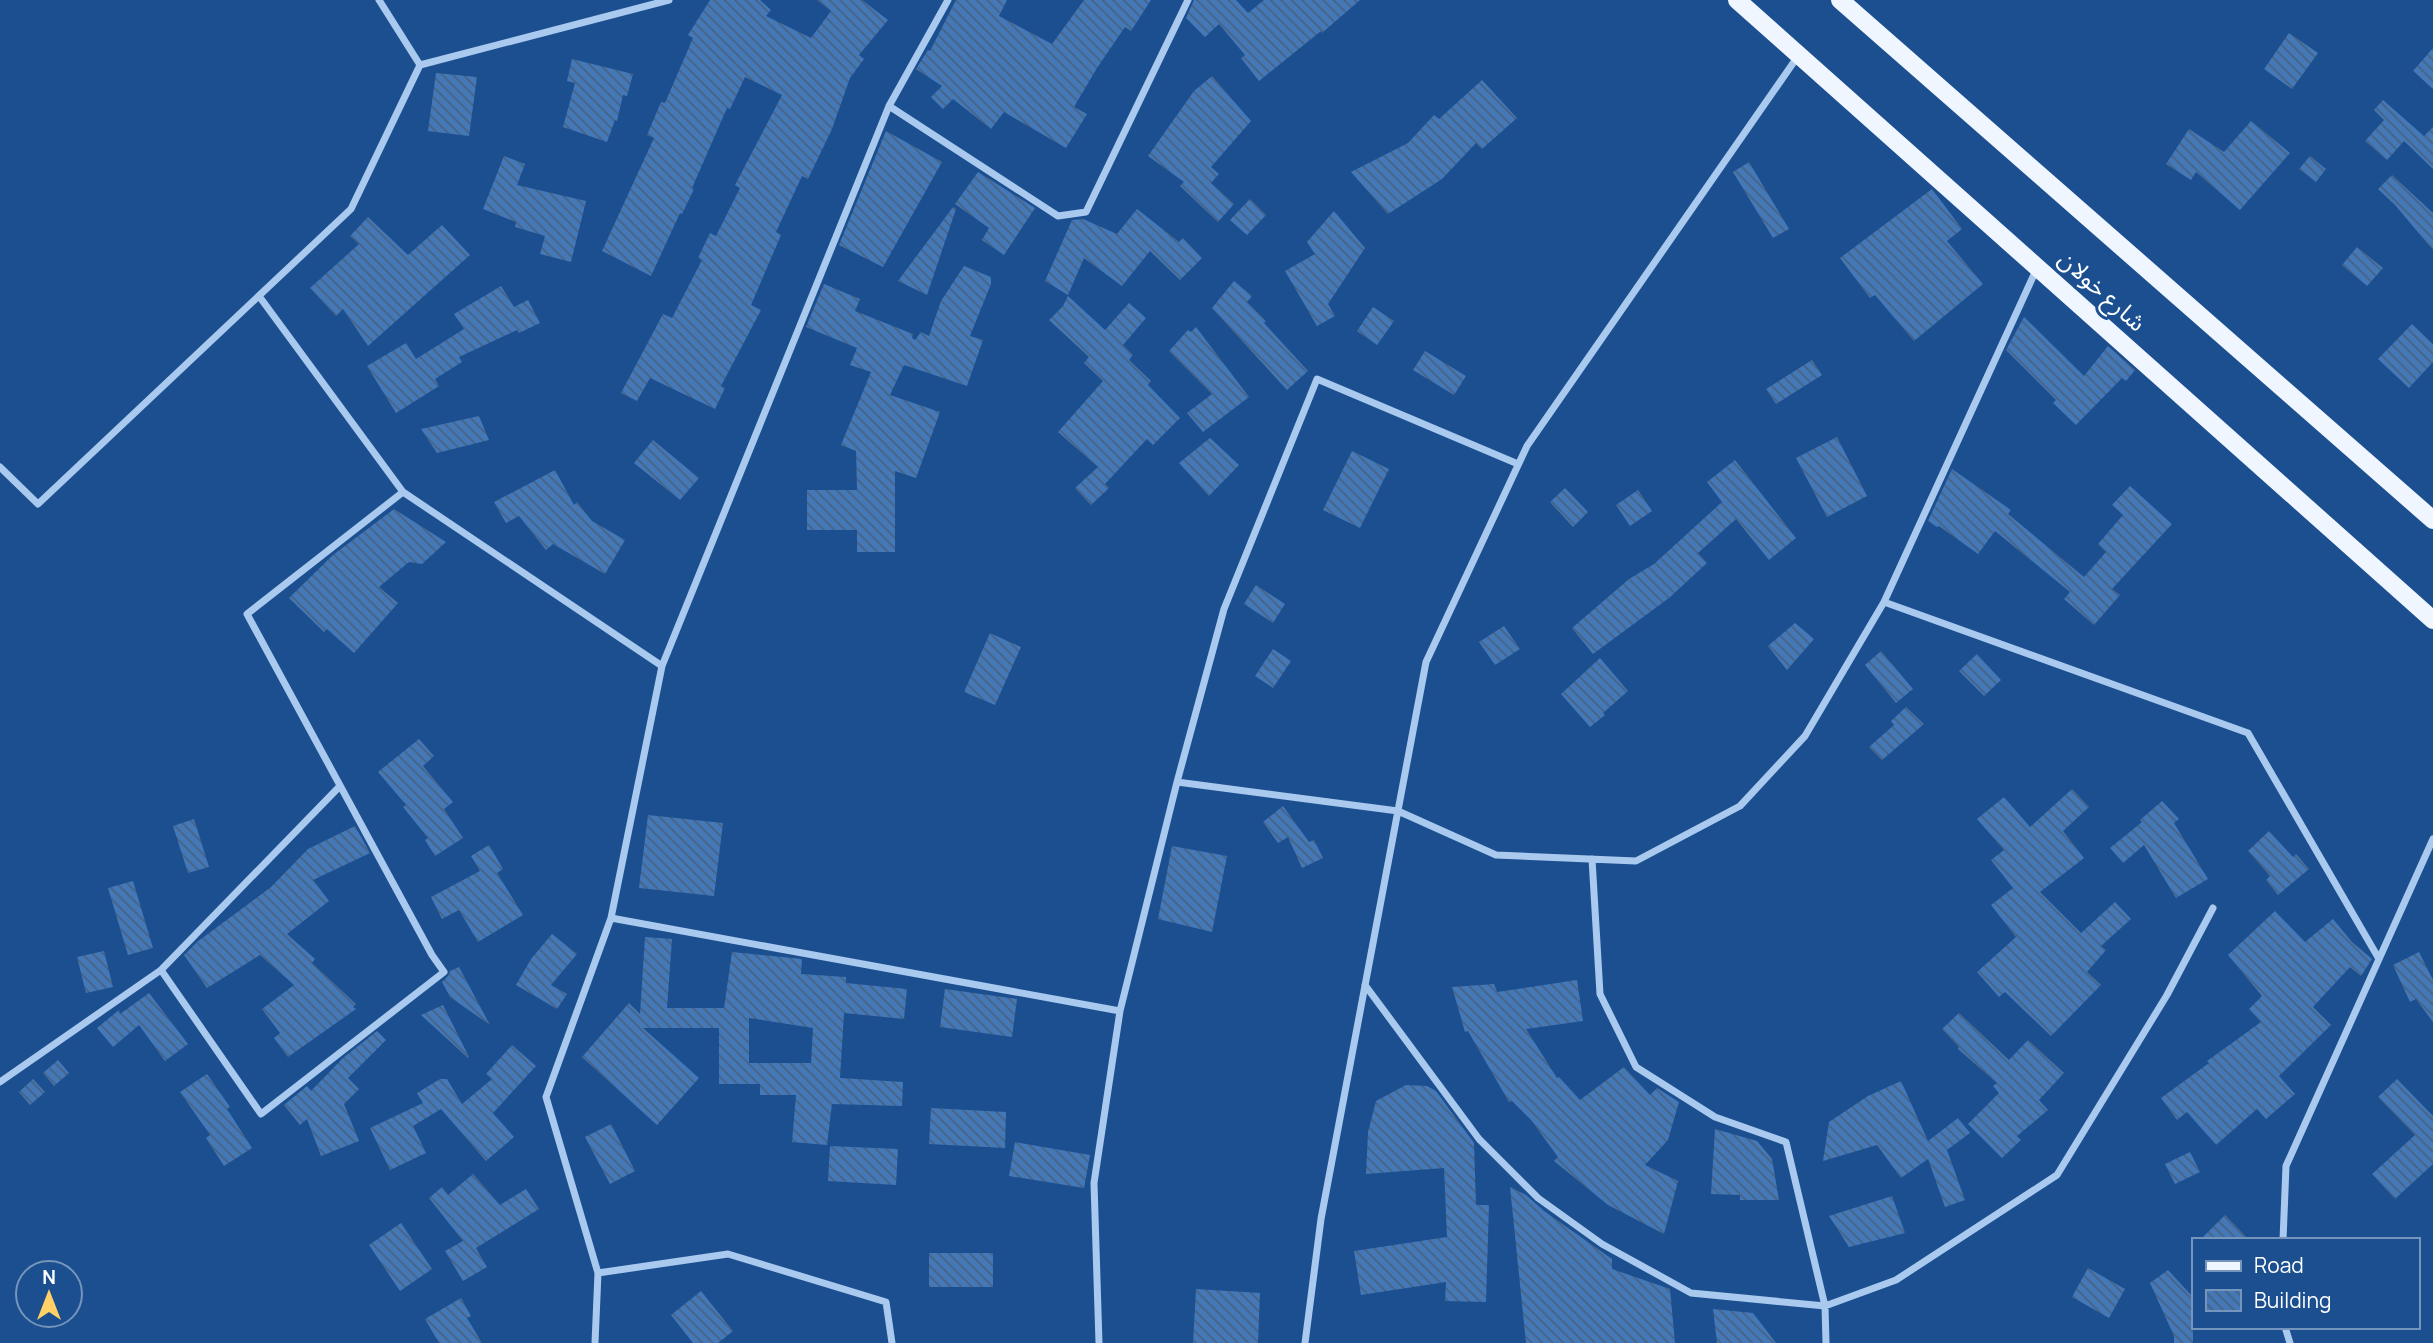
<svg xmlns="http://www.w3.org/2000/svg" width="2433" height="1343" viewBox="0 0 2433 1343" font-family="Manrope,'Noto Sans Arabic',sans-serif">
  <defs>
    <pattern id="building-back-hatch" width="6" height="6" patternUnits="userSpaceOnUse" patternTransform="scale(1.75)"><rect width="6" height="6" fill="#4478b7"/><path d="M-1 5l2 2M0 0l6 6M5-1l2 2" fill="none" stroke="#486282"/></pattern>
  </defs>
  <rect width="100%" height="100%" fill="#1b4f8f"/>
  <path fill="url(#building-back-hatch)" fill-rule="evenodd" d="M710,0H760L771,10L766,16L811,38L831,11L817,0H862L888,20L859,55L864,59L850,78L832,129L808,179L802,176L776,232L781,235L751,305L761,310L721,386L725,388L715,409L650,378L637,401L621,393L663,314L672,318L702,260L698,258L710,233L716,236L740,188L735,185L782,95L745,77L730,109L727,108L692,188L694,189L682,214L680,213L651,276L602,251L654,138L647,135L661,102L665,103L693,38L688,35Z
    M956,0H1007L999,16L1052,44L1084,0H1151L1131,31L1125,27L1097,68L1074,107L1087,114L1066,148L1004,112L991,129L953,99L943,109L931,97L942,86L916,69L928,50L930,51Z
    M1194,0H1236L1248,13L1264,0H1360L1322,33L1321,31L1259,81L1241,58L1245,55L1219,24L1205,37L1186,18Z
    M2289,33L2318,53L2292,89L2264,69Z
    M2433,48V89L2413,71Z
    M572,59L633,74L627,96L623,95L617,121L615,120L607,142L563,127L575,83L567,81Z
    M436,73L477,77L469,136L428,131Z
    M1212,76L1251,121L1211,167L1219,174L1211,183L1234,204L1218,222L1180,186L1184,182L1148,156L1194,91Z
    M1482,80L1517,118L1482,149L1476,143L1442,179L1388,214L1351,172L1408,143L1434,115L1439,119Z
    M2383,100L2424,136L2433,127V169L2404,141L2387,160L2365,141L2384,120L2374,110Z
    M2251,121L2290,153L2240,210L2196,172L2191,180L2166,164L2189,129L2224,152Z
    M886,131L942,162L883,267L839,245Z
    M504,156L525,164L517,185L586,201L571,262L540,254L545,236L515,227L516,222L483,209Z
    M2310,156L2326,169L2316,182L2299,169Z
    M1749,162L1789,229L1773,238L1733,172Z
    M978,172L1035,208L1004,255L982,240L989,228L955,204Z
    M2392,175L2433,213V250L2395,205L2378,189Z
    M1932,189L1962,229L1947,241L1983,284L1914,341L1875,295L1870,298L1840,258Z
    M1250,199L1266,215L1247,235L1230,220Z
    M953,207L956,209L927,295L898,281Z
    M1137,209L1179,242L1183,238L1202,258L1180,280L1150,251L1122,286L1084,258L1068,295L1045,281L1072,220L1083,219L1117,234Z
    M1334,211L1365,248L1328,304L1335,316L1317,326L1285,271L1315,254L1307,242Z
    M368,217L408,255L442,225L470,255L368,346L343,309L336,316L310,288L359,244L350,236Z
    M2357,247L2383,268L2367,286L2342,265Z
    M964,266L991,277V284L970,336L983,340L967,386L904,365L890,395L940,412L916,478L895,471V552H857V530H807V490H857L856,451L841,445L871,372L850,365L857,348L806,327L824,284L860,299L855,311L913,334L912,338L915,340L921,332L929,336L941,301Z
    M1234,281L1252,296L1247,302L1266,321L1264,323L1308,371L1287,390L1212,308Z
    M501,286L514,307L528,300L540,323L519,333L517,330L459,357L462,362L435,379L439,386L396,413L367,366L406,343L416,359L464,329L454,314Z
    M1068,296L1105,330L1129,303L1146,318L1123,345L1133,355L1129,360L1151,381L1148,385L1180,418L1153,445L1147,439L1105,484L1109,488L1091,505L1075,488L1098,467L1058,432L1103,381L1084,363L1089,357L1049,320L1063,306Z
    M1373,307L1394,321L1377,345L1357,331Z
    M2024,317L2084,376L2108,346L2135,370L2126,381L2122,378L2076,425L2053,403L2056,400L2006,350Z
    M2412,324L2433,344V362L2409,388L2378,359Z
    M1196,327L1249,397L1203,432L1187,413L1212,394L1169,351L1188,330L1191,332Z
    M1425,351L1466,376L1454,395L1413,370Z
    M1812,360L1822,375L1776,404L1766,389Z
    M479,416L489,440L437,453L421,429Z
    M1837,437L1867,496L1827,517L1796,458Z
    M1210,438L1239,465L1209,496L1179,463Z
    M653,440L699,478L680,500L634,463Z
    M1352,451L1389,469L1360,528L1323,510Z
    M1735,460L1796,538L1769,560L1736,519L1698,553L1707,563L1669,598L1593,654L1572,628L1629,579L1654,564L1722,502L1707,482Z
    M1952,469L2011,510L2008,514L2084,577L2106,552L2098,544L2123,515L2112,505L2130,486L2172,524L2112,589L2120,595L2094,625L2064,599L2070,592L1995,531L1978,554L1939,526L1937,527L1928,521Z
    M555,470L574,505L577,502L592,521L625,540L605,574L553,544L546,550L519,516L506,523L494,502Z
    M1565,488L1588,512L1573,527L1550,502Z
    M1638,490L1652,511L1630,526L1616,505Z
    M394,509L446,542L422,564L409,562L379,587L398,603L354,653L327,629L324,632L289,598L333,555Z
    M1256,585L1285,604L1273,623L1244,604Z
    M1795,623L1814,639L1787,670L1768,646Z
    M1504,626L1520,649L1495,665L1479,642Z
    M990,633L1021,647L995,705L964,692Z
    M1273,649L1291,661L1273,688L1255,676Z
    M1881,651L1913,689L1896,703L1865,665Z
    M1977,654L2001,680L1984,696L1959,671Z
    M1600,658L1628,691L1603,713L1605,715L1590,727L1561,694Z
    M1906,707L1924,724L1882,760L1869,747L1894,725L1891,721Z
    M419,739L434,756L423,766L453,802L444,809L463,838L435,856L425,840L428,838L403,807L406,805L378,772Z
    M2072,789L2089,807L2063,831L2084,858L2040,892L2081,933L2115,902L2131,919L2101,946L2106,950L2087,972L2101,985L2051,1036L2005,992L1999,997L1977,972L2016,937L1991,905L2013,888L1991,860L2004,850L1977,819L2004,797L2030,827Z
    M2162,801L2179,819L2174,823L2208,879L2176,898L2144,845L2123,863L2110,848L2142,822L2140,820Z
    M1283,806L1309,842L1314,840L1323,858L1302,868L1288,837L1278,843L1263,822Z
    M648,815L723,823L714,896L639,888Z
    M194,819L209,867L188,873L173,826Z
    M355,826L370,853L313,880L329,901L287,934L315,959L312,963L356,1004L353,1007L356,1009L288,1057L274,1038L280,1033L262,1009L294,985L260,955L207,988L184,955L197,942L271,887L308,849Z
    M2269,831L2293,857L2296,854L2309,869L2278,895L2266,880L2270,876L2248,851Z
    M489,845L503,869L497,873L523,915L478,942L459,910L442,919L431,897L480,871L471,856Z
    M1172,846L1227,856L1212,932L1158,919Z
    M133,881L153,948L128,955L108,888Z
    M2275,911L2305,942L2333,919L2352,942L2372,959L2361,976L2350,967L2313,1007L2331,1025L2279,1076L2295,1094L2266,1119L2257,1109L2216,1145L2187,1112L2177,1120L2161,1098L2209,1063L2207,1061L2261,1022L2249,1009L2262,996L2228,955Z
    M552,934L577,954L551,985L567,994L557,1009L516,985L531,959Z
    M645,937L672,939L667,1008H724L732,952L802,959L801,974L846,977V983L907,989L904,1019L844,1013L840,1078L903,1082L902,1106L832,1104L827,1145L792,1142L796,1095H760V1084H719V1028H643L699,1078L657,1125L582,1057L629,1003L640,1014ZM749,1018L813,1028L811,1063H749Z
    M104,951L113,987L86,993L77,957Z
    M2419,952L2433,980V1022L2416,999L2410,1002L2393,965Z
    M459,967L490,1025L450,997L442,982L448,976L450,971Z
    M1577,980L1583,1021L1526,1029L1557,1078L1559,1077L1580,1100L1624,1067L1650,1095L1657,1088L1679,1102L1668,1140L1645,1165L1678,1181L1664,1234L1608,1205L1554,1161L1558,1157L1531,1120L1512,1101L1509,1102L1468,1031L1465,1032L1452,987L1494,984L1497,992Z
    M945,989L1017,999L1012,1037L940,1027Z
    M149,993L188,1044L165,1061L139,1025L113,1047L97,1028L119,1010L120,1014Z
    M443,1005L469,1057L468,1058L421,1015Z
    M1959,1013L2009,1060L2028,1040L2064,1073L2039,1100L2048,1110L2017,1136L2021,1140L2002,1158L1968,1124L1999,1093L1993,1086L1997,1083L1958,1049L1959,1047L1942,1029Z
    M377,1031L386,1040L348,1078L359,1089L344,1104L359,1141L321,1156L307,1119L300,1125L284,1105L307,1086L311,1091L343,1058Z
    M512,1045L536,1066L493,1113L514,1137L486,1161L441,1109L413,1126L426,1153L390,1170L370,1128L423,1103L417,1093L440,1079H447L462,1104L492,1079L486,1074Z
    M58,1060L69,1073L54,1086L43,1073Z
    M207,1074L230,1107L227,1109L252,1148L224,1166L206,1138L210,1135L180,1092Z
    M33,1079L45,1092L30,1105L19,1092Z
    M2397,1079L2433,1116V1164L2395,1199L2372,1174L2415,1135L2378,1097Z
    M1901,1081L1928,1141L1958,1118L1970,1133L1947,1150L1965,1200L1945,1207L1928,1159L1901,1178L1877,1145L1823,1161L1829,1122L1868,1096Z
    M1406,1085L1427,1086L1436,1091L1474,1143L1476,1205H1489L1486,1302L1445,1301L1446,1282L1361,1295L1354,1251L1447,1237L1444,1168L1366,1174L1368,1132L1376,1101Z
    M931,1108L1006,1112L1005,1148L929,1144Z
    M611,1124L635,1171L610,1184L585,1137Z
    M1715,1129L1757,1141L1772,1159L1779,1200H1740V1195L1711,1194Z
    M1015,1142L1090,1155L1084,1188L1009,1176Z
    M830,1146L898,1149L896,1185L828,1181Z
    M2190,1152L2200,1172L2175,1184L2165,1164Z
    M473,1174L500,1205L526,1189L539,1209L476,1248L487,1267L463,1281L445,1251L463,1241L429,1198L442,1187L448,1195Z
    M1510,1187L1526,1195L1544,1211L1612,1259V1269L1670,1289L1675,1343H1526Z
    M1892,1196L1905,1233L1849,1247L1829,1216Z
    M2225,1215L2249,1240H2200Z
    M401,1223L432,1269L400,1291L369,1245Z
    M929,1253H993V1287H929Z
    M2088,1268L2125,1289L2109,1318L2072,1297Z
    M2168,1270L2193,1297V1343H2174V1336L2150,1283Z
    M1196,1289L1260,1293L1258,1343H1193Z
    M701,1291L733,1331L718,1343H693L671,1315Z
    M461,1298L471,1316L467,1318L482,1343H439L425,1319Z
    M1713,1309L1753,1313L1776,1343H1717Z"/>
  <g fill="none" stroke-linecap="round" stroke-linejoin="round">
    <path stroke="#a9c9ee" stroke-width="7" d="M420,65L669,0
      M889,106L1058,216L1086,212L1188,0
      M2037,268L1884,602L2248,733L2379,959
      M259,296L403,492L662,666L889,106L948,0
      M0,467L38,504L351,209L420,65L379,0
      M1177,782L1398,811L1496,855L1636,861L1740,806L1805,736L1884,602
      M340,786L161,970L261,1114L444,972L432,955L247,614L403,492
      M1592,859L1600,994L1636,1067L1715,1117L1786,1142L1825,1306L1826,1343
      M611,918L1120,1011
      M1365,985L1479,1139L1538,1198L1602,1244L1691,1293L1825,1306L1896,1280L2057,1175L2167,995L2213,908
      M0,1082L161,970
      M2283,1240L2286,1166L2433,839
      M598,1273L546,1097L611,918L662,666
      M2285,1327L2290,1343
      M595,1343L598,1273L728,1254L886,1302L892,1343
      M1099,1343L1094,1183L1120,1011L1177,782L1224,609L1317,379L1518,464
      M1305,1343L1321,1219L1426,662L1527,446L1798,56"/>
    <path stroke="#f0f6ff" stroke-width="18" d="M1737,0L2433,620
      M1840,0L2433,520"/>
  </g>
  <g text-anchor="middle" stroke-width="6" stroke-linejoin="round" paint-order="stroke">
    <g font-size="24" fill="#fff" stroke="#1b4f8f">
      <text transform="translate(2102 291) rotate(42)" y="8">شارع خولان</text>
    </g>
  </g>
  <rect x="2192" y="1238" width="228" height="91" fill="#1b4f8f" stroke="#7695bc" stroke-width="2"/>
  <rect x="2206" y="1261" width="35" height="10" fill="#f0f6ff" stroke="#7695bc" stroke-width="2"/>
  <text x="2254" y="1273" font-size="21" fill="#ffffff">Road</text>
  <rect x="2206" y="1290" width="35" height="21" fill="url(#building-back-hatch)" stroke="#7695bc" stroke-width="2"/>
  <text x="2254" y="1308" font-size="21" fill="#ffffff">Building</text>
  <g transform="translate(49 1294)"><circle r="33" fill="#1b4f8f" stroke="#7695bc" stroke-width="2"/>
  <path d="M0-5L12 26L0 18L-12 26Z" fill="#ffd166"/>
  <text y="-10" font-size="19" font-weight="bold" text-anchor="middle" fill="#ffffff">N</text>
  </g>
</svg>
